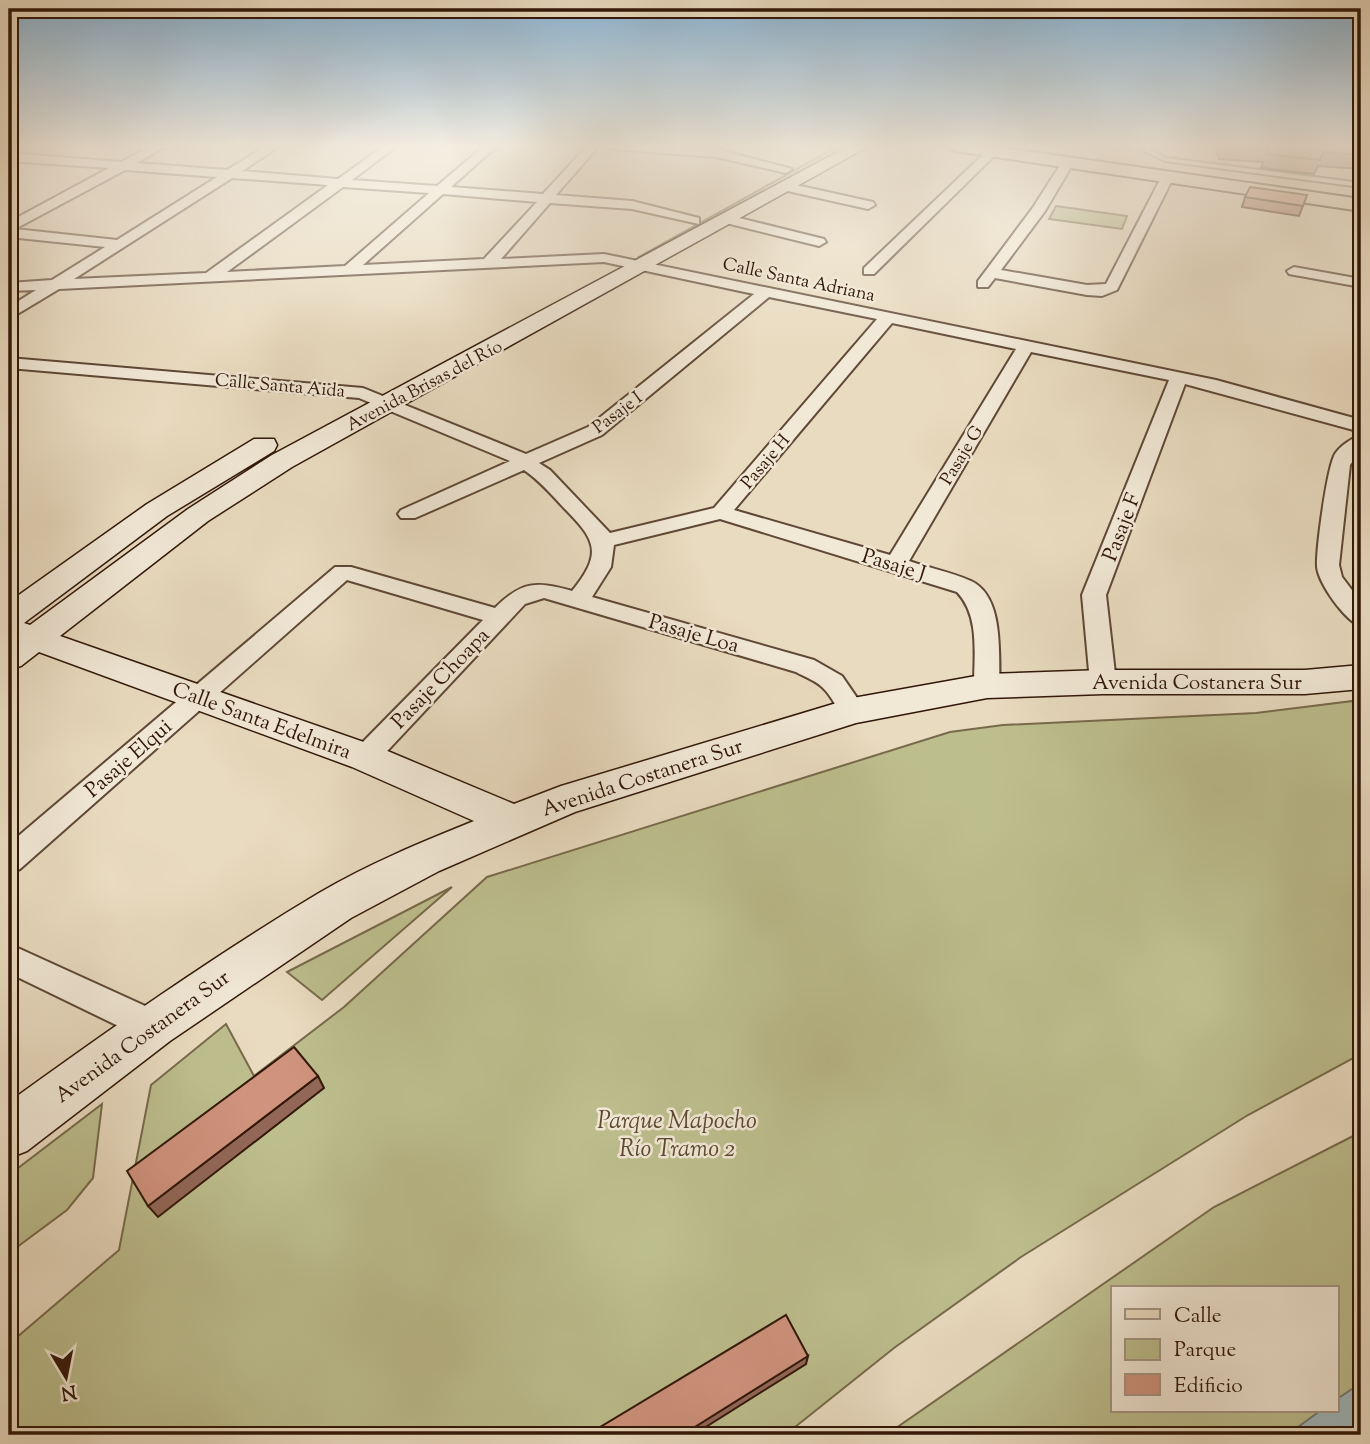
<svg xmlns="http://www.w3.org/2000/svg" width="1370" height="1444" viewBox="0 0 1370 1444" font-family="'Sorts Mill Goudy',serif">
  <rect width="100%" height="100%" fill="#e9dbc0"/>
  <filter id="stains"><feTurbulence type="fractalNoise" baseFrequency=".00286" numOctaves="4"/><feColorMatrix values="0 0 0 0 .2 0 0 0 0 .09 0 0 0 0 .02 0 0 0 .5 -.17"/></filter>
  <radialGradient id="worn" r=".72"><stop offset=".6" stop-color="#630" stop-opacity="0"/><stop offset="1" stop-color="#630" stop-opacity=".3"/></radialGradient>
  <path fill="#bdbe8e" stroke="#776a4b" stroke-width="2" fill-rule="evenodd" d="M838,146H851L646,259L639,257Z
    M1056,206L1127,216L1122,229L1049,219Z
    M1361,700V1054L1248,1115L1021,1257L894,1348L785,1435H9V1344L119,1250L151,1085L226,1024L254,1076L344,1007L487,877L950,732L1003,725L1256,713Z
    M452,887L322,1000L287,972Z
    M102,1104L93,1178L67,1210L9,1253V1175Z
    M1361,1132V1435H886L1214,1207ZM1113,1288H1337V1411H1113Z"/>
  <path fill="#9eb8be" stroke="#727875" stroke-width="2" d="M1361,1383V1435H1287L1320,1411H1337V1399Z"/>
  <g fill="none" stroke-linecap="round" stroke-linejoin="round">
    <defs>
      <path id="lane" d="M1146,146H1152L1149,149L1166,158L1361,183V187L1165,161L1144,151Z"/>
      <path id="street" d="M152,146H166L137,163L227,170L266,146H280L242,171L338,179L384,146H397L352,180L437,186L484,146H497L451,187L543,194L587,146H599L556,195L632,201L699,218V224L632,209L550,203L501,259L604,254L1216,380L1361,420V432L1185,384L1106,595L1116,682L1112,688L1103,691L1094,688L1090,682L1082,595L1169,380L1031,352L909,561C929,568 951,572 971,581C1005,597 998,656 1000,686L996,692L987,695L978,692L974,686C974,655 980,616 957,592L720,519L614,545L611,567L592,597L814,660L842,676L866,711L862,717C840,724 838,704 825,690C819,682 805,677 796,672L544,598L525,604L375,764L365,767L355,764L351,757L355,750L483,620L347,580L20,869L9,873V844L335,567H351L495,608C522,581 536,581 572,591C603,553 596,540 564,508C551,494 539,480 524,470L415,518H401L398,514L401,510L510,461L359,398L9,368V358L363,388L526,454L588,427L754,294L604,262L59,289L9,319V307L36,290L9,291V283L52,280L105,247L9,237V222L109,168L9,161V153L121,162ZM125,170L217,177L117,240L15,229ZM232,178L328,185L206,273L74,279ZM343,187L429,193L345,266L227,272ZM443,194L537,202L484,259L363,265ZM769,297L877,319L714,508L610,533L550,470L539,463L602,435ZM892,323L1016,349L890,555L734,510Z
        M606,146L716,149L792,169L786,173L716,157L612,149Z
        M989,149L999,151L874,274H864V268Z
        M1068,158L1074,162L1045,211L1001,270L1087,285L1106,284L1162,176L1172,173L1174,176L1117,290L1102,296L1087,295L995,278L988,287H978V281L1032,209L1064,159Z
        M787,183L873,202L875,205L868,209L783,190L781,187Z
        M727,215L824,239L826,242L819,246L722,222L720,219Z
        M1294,267L1361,279V287L1289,274L1287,271Z
        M1361,435V450L1350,465L1339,565L1342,577L1361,602V626C1345,621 1319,584 1317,567C1316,549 1327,468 1335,454C1340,446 1352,438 1361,435Z
        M9,944L165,1015L170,1026L165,1037L153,1042L141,1037L9,973Z"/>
      <path id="secondary" d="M849,146H869L292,467L208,521L60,636L378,747L514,804L561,786L853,698L987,674L1103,670H1305L1361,665V689L1305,694H1103L987,698L856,723L575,812L439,871L351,918L170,1041L27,1151L9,1158V1102C110,1029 212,957 319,893C368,864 422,842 474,821L352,767L39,652L21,666L9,669V602L147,504L254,439H274L277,445L274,451L167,516L24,623L30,625L188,509L272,455Z"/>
      <path id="primary" d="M946,146H989L1361,199V211L955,151Z"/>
    </defs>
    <use href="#lane" stroke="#5f4836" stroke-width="4"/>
    <use href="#street" stroke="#5f4836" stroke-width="4"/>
    <use href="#secondary" stroke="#311708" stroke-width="3"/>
    <use href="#primary" stroke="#311708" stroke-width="4"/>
    <use href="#lane" fill="#f1e8d6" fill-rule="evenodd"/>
    <use href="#street" fill="#f1e8d6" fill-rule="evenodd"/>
    <use href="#secondary" fill="#f1e8d6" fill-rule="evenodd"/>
    <use href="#primary" fill="#e9dbc0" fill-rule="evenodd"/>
  </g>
  <path fill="#b37e6c" stroke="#311708" stroke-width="2" d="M1215,146H1361V169L1318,166L1314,174L1261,168L1263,162L1219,159Z
    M1307,195L1299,216L1242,207L1245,197Z"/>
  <path fill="#926758" stroke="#311708" stroke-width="2" d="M318,1076L324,1088L158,1217L148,1206Z
    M808,1356L806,1364L693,1435H682Z"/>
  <path fill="#d0937e" stroke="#311708" stroke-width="2" d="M1236,146H1361V155L1323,152L1320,160L1266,154L1269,148Z
    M1250,187L1307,195L1303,206L1245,197Z
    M294,1047L318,1076L148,1206L127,1171Z
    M786,1315L808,1356L682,1435H599L597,1429Z"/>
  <linearGradient id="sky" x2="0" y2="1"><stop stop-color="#8ab6d7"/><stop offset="0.42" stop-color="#f5efe3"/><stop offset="1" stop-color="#f5efe3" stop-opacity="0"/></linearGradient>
  <rect width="1370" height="348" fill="url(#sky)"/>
  <g text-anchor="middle" stroke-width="5" stroke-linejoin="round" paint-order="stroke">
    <g font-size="18" fill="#311708" stroke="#f1e8d6">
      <text transform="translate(799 279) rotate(12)" y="6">Calle Santa Adriana</text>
      <text transform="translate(280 385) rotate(5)" y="6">Calle Santa Aida</text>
      <text transform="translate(424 385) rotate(-28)" y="6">Avenida Brisas del Río</text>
      <text transform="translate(617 412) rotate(-37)" y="6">Pasaje I</text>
      <text transform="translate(961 455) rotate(-59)" y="6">Pasaje G</text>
      <text transform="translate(765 461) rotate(-50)" y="6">Pasaje H</text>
    </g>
    <g font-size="21" fill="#311708" stroke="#f1e8d6">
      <text transform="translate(1121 527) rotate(-69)" y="7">Pasaje F</text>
      <text transform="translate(894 564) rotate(17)" y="7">Pasaje J</text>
      <text transform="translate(694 633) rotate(16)" y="7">Pasaje Loa</text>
      <text transform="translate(440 678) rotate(-46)" y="7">Pasaje Choapa</text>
      <text x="1197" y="689">Avenida Costanera Sur</text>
      <text transform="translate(262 720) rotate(20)" y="7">Calle Santa Edelmira</text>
      <text transform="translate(128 758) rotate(-41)" y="7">Pasaje Elqui</text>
      <text transform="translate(642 777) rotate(-18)" y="7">Avenida Costanera Sur</text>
      <text transform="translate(142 1036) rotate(-36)" y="7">Avenida Costanera Sur</text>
    </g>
    <g font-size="24" font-style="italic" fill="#5b4930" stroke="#f1e8d6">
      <text x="677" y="1128">Parque Mapocho<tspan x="677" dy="28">Río Tramo 2</tspan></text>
    </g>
  </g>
  <rect width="1370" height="1444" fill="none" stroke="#e9dbc0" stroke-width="35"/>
  <rect x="10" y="10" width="1349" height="1423" fill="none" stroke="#311708" stroke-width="3.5"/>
  <rect x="18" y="18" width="1335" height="1409" fill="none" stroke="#311708" stroke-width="2"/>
  <rect x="1111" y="1286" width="228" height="126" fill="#f1e8d6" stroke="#a49484" stroke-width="2"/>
  <rect x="1125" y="1309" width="35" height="10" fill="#e9dbc0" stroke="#a49484" stroke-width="2"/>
  <text x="1174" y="1322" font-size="21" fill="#311708">Calle</text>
  <rect x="1125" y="1339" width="35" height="21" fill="#bdbe8e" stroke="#a49484" stroke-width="2"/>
  <text x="1174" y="1356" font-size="21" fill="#311708">Parque</text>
  <rect x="1125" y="1374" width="35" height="21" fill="#d0937e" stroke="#a49484" stroke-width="2"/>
  <text x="1174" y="1392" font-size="21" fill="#311708">Edificio</text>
  <g transform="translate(66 1377) rotate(170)" stroke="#f1e8d6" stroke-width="5" paint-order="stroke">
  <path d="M0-5L12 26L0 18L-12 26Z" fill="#311708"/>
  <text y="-10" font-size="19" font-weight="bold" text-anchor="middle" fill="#311708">N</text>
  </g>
  <rect width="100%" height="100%" filter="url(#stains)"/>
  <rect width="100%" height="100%" fill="url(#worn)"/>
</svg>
